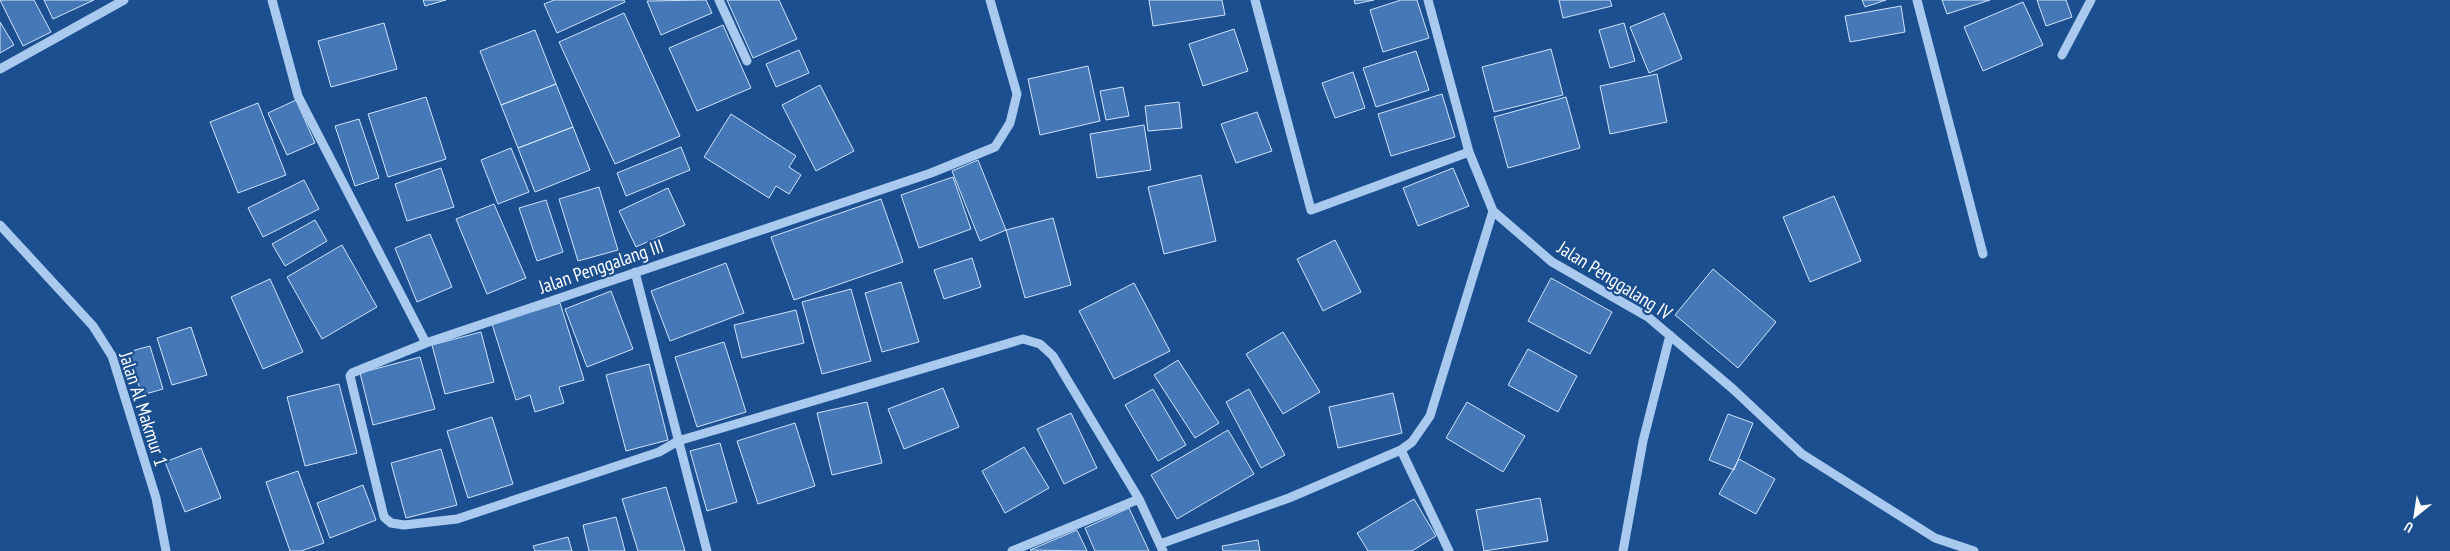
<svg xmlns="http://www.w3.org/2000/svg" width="2450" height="551" viewBox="0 0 2450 551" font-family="'PT Sans Narrow',sans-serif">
  <rect width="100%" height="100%" fill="#1b4f8f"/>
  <path fill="#4478b7" stroke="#cfe3fa" d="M0,0H34L51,32L23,46Z
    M44,0H94L53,19Z
    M423,0H446L425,6Z
    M554,0H624L625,2L557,33L544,4Z
    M706,0L712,13L661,35L647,1Z
    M727,0H779L797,39L753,58Z
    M1149,0H1222L1225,15L1153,26Z
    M1354,0H1374L1355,4Z
    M1401,0H1417L1429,38L1383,52L1370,10Z
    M1559,0H1610L1612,6L1563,18Z
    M1862,0H1886L1865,7Z
    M1942,0H1990L1947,14Z
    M2037,0H2066L2072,17L2046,26Z
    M2023,2L2043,45L1983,71L1964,27Z
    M1901,6L1905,32L1850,42L1845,16Z
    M624,13L680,136L615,164L559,42Z
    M1664,13L1682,59L1649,73L1630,27Z
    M0,22L14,45L0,53Z
    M384,23L397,69L331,87L318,41Z
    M1624,23L1635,61L1610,68L1599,30Z
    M723,25L751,88L697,111L669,48Z
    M1234,29L1248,71L1203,86L1189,44Z
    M535,30L556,84L501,105L480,51Z
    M1551,49L1563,95L1494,112L1482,67Z
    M799,50L809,73L776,87L766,64Z
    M1416,51L1429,90L1376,107L1363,68Z
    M1088,66L1100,121L1040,135L1028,79Z
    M1353,72L1365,108L1335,118L1322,83Z
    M1657,74L1667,122L1610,134L1600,86Z
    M556,84L573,127L518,148L501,105Z
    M820,85L854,151L816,171L782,105Z
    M1123,87L1129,116L1106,120L1100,91Z
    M1442,94L1455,137L1391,156L1378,114Z
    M426,97L446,159L388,177L368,114Z
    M1566,97L1580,148L1508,168L1494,117Z
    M296,100L315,143L287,155L268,113Z
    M1179,102L1182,128L1148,131L1145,106Z
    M258,103L286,175L238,193L210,122Z
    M1257,112L1272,151L1236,163L1221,124Z
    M731,114L796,156L789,167L801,175L789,194L776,186L769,198L704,157Z
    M359,119L379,178L355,186L335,126Z
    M1144,125L1151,170L1097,178L1090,134Z
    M573,127L590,170L535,192L518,148Z
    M681,147L690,170L626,196L617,173Z
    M511,148L529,192L498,204L481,160Z
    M978,160L1006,230L980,241L952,171Z
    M441,168L454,207L407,221L395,184Z
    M1453,168L1469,206L1418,226L1403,188Z
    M1201,175L1216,241L1164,254L1148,187Z
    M953,177L971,229L919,248L901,195Z
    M304,180L319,209L263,237L248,208Z
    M599,187L618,250L578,261L559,199Z
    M668,188L685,225L636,247L619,211Z
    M1834,196L1861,261L1810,282L1783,217Z
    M881,199L903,262L794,300L771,237Z
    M546,200L563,252L537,261L519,208Z
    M494,204L526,278L487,294L456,219Z
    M1053,218L1071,285L1025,298L1006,230Z
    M315,220L327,241L285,266L272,244Z
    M430,234L452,287L417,302L395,248Z
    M1335,240L1361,292L1323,311L1297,259Z
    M342,245L377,307L322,339L287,277Z
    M972,258L981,287L944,299L934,270Z
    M726,263L744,313L670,341L651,291Z
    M1713,269L1776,322L1738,368L1675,315Z
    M1551,278L1612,312L1590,354L1528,321Z
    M270,279L303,352L263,369L231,297Z
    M901,282L919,342L882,352L865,293Z
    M1134,283L1170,351L1114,379L1079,311Z
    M851,289L871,361L822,374L802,302Z
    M611,291L633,349L587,367L565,309Z
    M560,303L584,380L559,387L564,403L535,412L530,395L516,400L492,324Z
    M796,310L804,343L742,358L734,325Z
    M191,327L207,375L172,385L157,338Z
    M481,332L494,382L445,394L432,345Z
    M1283,332L1320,392L1283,414L1246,354Z
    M724,342L746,412L697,427L675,357Z
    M150,346L163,389L142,395L128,352Z
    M1528,349L1577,376L1558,412L1508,385Z
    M420,357L435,409L373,425L360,373Z
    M1178,360L1219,423L1195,438L1154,375Z
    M649,364L668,440L626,451L606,375Z
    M339,384L357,453L305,466L287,397Z
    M943,388L959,427L904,449L888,409Z
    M1153,389L1186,445L1158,461L1125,405Z
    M1249,389L1285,455L1261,468L1226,402Z
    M1393,393L1402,433L1338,448L1329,407Z
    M867,402L882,463L832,475L817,413Z
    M1467,402L1525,436L1503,472L1446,438Z
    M1071,413L1097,468L1064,484L1037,429Z
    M1728,414L1753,423L1734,470L1709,460Z
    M492,417L513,484L468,498L447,431Z
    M795,423L815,486L758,504L737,441Z
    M1228,430L1254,474L1177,519L1151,475Z
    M720,443L737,502L707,511L690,451Z
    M1024,447L1049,488L1005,513L982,471Z
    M201,448L221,498L185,512L165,462Z
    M441,449L457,505L406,518L391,463Z
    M1739,459L1775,479L1756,514L1719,494Z
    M298,471L324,543L301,551H290L266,482Z
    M363,485L376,520L330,538L317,503Z
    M666,487L685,551H638L622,499Z
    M1540,498L1548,541L1484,551L1476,510Z
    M1414,499L1436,536L1412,551H1368L1357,533Z
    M1129,508L1149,551H1095L1085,528Z
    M616,517L625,551H589L583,525Z
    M1077,530L1087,551L1030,550Z
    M568,537L572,551H535L533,546Z
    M1258,540L1260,551H1223L1222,546Z"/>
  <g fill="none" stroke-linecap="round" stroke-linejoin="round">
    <path stroke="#a9c9ee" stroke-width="9" d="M272,0L298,96L426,343
      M719,0L747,61
      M990,0L1017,94L1010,123L995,147L931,173L426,343L352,373L350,376L384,517L391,523L404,525L457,519L659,452L678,441L1023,339L1040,344L1053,356L1139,499L1163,551
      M1255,0L1311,210L1469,152
      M1428,0L1469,152L1493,211L1552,262L1648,317L1733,389L1802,454L1935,538L1974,551
      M1917,0L1983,254
      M2062,55L2091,0
      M0,69L124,0
      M0,225L93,326L112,356L156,498L166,551
      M635,272L707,551
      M1401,450L1449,551
      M1160,544L1289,498L1401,450L1412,442L1430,416L1493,211
      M1012,551L1139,499
      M1623,551L1643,441L1670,335"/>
  </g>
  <g text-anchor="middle" stroke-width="4.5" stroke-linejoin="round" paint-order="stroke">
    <g font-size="19" fill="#fff" stroke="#1b4f8f">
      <text transform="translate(601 266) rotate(-19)" y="7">Jalan Penggalang III</text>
      <text transform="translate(1615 280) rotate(32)" y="7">Jalan Penggalang IV</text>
      <text transform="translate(144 409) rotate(72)" y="7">Jalan Al Makmur 1</text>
    </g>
  </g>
  <g transform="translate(2415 516) rotate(210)" stroke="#1b4f8f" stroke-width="4" paint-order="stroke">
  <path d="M0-4L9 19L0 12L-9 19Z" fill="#ffffff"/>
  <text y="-8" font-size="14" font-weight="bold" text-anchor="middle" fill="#ffffff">U</text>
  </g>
</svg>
